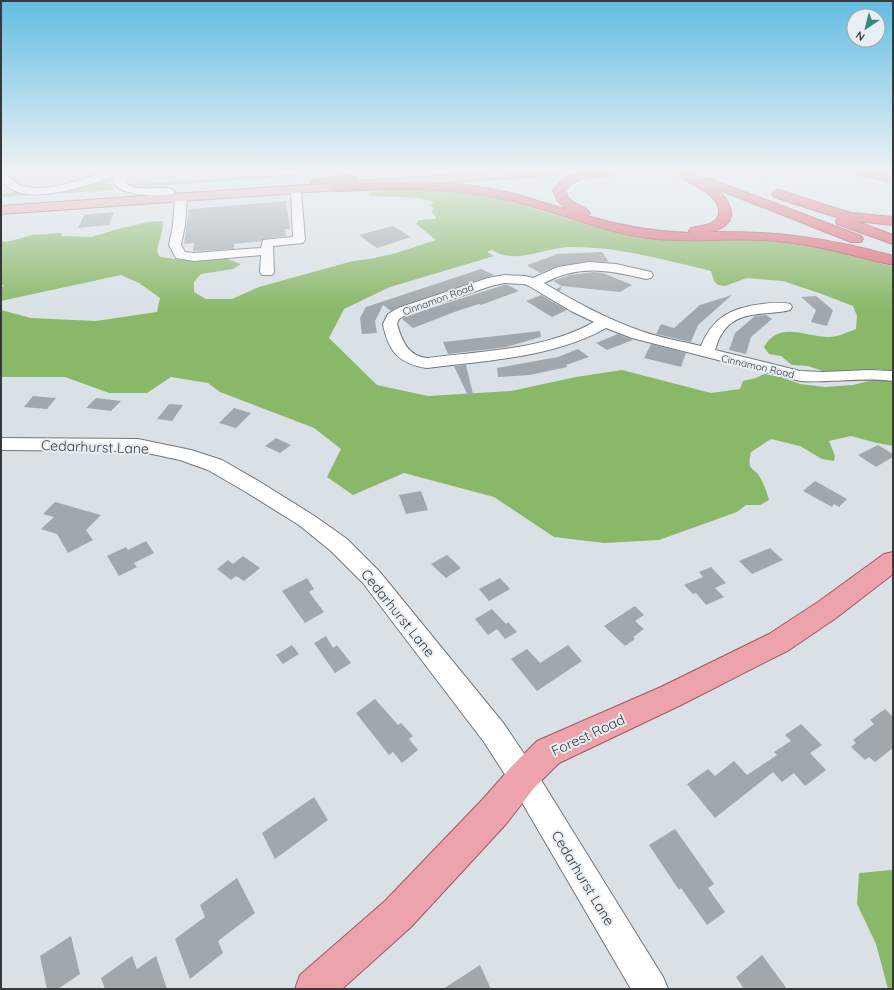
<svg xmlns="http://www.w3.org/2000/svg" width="894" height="990" viewBox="0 0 894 990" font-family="Quicksand,sans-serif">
  <rect width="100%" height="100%" fill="#d9e1e7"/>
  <path fill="#ded1e4" d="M1,171H352L1,196Z"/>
  <path fill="#98c07d" d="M134,171H137L132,176L126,177L123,181H129L128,184L174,182L176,179H181V181L229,179L231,177L239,176L271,177L317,171H360L133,188L126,186L121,182L124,176Z
    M115,175L110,182L114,190L1,197V194L11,193L13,191L32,192Z"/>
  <path fill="#8ab869" d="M410,189C439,190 468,191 497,198C548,211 598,232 651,238C693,243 734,238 775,241C815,244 855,255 893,267V373L880,369L826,372L808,366L792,365L781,356L769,354L764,347C779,320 806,337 829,337C838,337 848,332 856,329L857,316L853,306L819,293L783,281L747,278L725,286L718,285L714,281L711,271C665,260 617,246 569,247C544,248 515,265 492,250L487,252L494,256L390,287L344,309L329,338L377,385L428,396L511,391L576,377L622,370L711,393L740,389L743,381L756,378L764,374L780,377L800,384L825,387L853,385L869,381H893V446L877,443L851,436L829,441L835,456L834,461L822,459L800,446L771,439L751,452C746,473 755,466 761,479C765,486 767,494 769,500L760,505H746L737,512L659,540L604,543L554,537L494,497L404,473L353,495L327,477L341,449L314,428L220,392L208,383L171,377L147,393H109L65,377H1V310L31,318L96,321L157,312L160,298L139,283L121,275L1,301V288L4,285H1V241L7,242L32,235L62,233L61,236L91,237L118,229L148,222L163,221C163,234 159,239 157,251L160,257L183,260L227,259L241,264L233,269L201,274L194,282V292L206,299H232L259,287L353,261L370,259L396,253L436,240L416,224L419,220L435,219L436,216L431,212L434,209L430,205L434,202L420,198L372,196L369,194L373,192Z
    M892,870L893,989H888L876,944L857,904L859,873Z"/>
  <path fill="#a1a8ad" d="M286,201L290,229H285L286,236L263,239L261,241L234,244V249L194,251H193L194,243L184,244L189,209Z
    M114,212L109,225L78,228L84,215Z
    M393,226L411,237L377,248L359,235Z
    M602,252L609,262L589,261L558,266L540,273L527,265L558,254Z
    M481,269L494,275L398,307L391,311L383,305L375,321L377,333L362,334L360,318L366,307Z
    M594,272L603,273L632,285L620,292L562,286L560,291L556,289L562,286L553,281L570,275Z
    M504,285H508L519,291L481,305L479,304L457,311L413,328L402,319L409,315Z
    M541,295L567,310L552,317L526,301Z
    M732,295L698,325L691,342L656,334L661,324L674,328L700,305Z
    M816,296L833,310L827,326L811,322L816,310L801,297Z
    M766,315L772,319L751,337L746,354L729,350L735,333L755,316Z
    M540,331L541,337L506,347L491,349L448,354L443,342Z
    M618,334L633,340L607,350L596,343Z
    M651,344L686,353L681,367L644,358Z
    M578,349L589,357L566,365L567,367L530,375L498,377L497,368L558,357Z
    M466,365L473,394L468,396L454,366Z
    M33,396L56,398L47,409L24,407Z
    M96,398L121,401L111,411L86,408Z
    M169,404L183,405L172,421L157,419Z
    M234,408L251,413L236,428L219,423Z
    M276,438L291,445L280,453L265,446Z
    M878,445L893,454V457L876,467L858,455Z
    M815,481L847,499L839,507L834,504L832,507L803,491Z
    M421,491L428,510L406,514L399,495Z
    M55,502L101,515L86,530L93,540L68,553L57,534L41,529L54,517L43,514Z
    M146,541L154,553L134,563L137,567L119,576L107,556L126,547L128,550Z
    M770,548L783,560L752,574L739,561Z
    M447,555L461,568L446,578L431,564Z
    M243,556L260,568L244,581L236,576L231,580L217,569L228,560L233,564Z
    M711,567L726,583L715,588L724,597L706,605L696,593L693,594L684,585L703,577L699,572Z
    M307,578L314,589L309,592L324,612L305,623L282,591Z
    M500,578L510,589L489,601L479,589Z
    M635,606L644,615L635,621L644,629L633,637L635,639L625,646L604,626Z
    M492,609L506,624L508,622L517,632L505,639L497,629L488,635L475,619Z
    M326,636L333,648L337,645L351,663L335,673L314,643Z
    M292,645L299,654L283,664L276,655Z
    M568,645L582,661L537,691L511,659L527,649L540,663Z
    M375,699L398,725L401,723L413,736L409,739L418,750L402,763L393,752L389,755L356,713Z
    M885,709L893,717V748L875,762L869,757L865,760L851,747L856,743L853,740L874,724L870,720Z
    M801,724L822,745L810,753L826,770L805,786L794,773L782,782L773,772L715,818L687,784L708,769L715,776L734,761L747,775L777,755L774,752L791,741L785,735Z
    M314,797L328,820L275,859L262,833Z
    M675,829L714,884L708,888L725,912L707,925L681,888L679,890L649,845Z
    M237,878L255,913L218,941L223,953L190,979L175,939L205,917L200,905Z
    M71,936L80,974L58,989H47L40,956Z
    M762,955L787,989H744L736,977Z
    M132,956L137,969L156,956L167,989H105L101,978Z
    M480,965L491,989H443Z"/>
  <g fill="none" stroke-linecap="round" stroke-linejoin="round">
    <defs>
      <path id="minor" d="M107,171H135L124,180C133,197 166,181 175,192C169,200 129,194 120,189C116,187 114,183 113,179L118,175C92,184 40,203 13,190C9,188 5,184 1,181V173C9,175 14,183 22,186C46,193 84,179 107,171Z
        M228,171H307L302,174C288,175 237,180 228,171Z
        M296,187L301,190L305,240L303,243L273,246L274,272L272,275H262L260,272L261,255L194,261L176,258L169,245L173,225L175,198L181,195L187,198L185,225L181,245L185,252L194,253L261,248L263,240L293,237L291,190Z
        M589,262L616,264L651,272L653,275L651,278L646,279C608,270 580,264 544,283C575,302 607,319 641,331C660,338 681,341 701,346C713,317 731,308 762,304C771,303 781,302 790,304L792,307L790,310C767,316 738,309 723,332C719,337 717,344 715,350L800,371L823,372L870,370L893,371V381C862,377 831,383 800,381L632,338L606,328C553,358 487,360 427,368C399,364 388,351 383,324L388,314L398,308L488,278L504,275L525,276L533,278L558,267ZM504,283L524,284L529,286L571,311L594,322C545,350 482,351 427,358C408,356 402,341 397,324L399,319L408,314L491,286Z
        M1,438L138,439L191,450L222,460L260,482L313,515L347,539L379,571L504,724L533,767L663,977L668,989H631L513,787L484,742L363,583L331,551L299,525L246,492L208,470L180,460L138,451L1,450Z"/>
      <path id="major" d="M507,171H565L560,174L1,214V206Z
        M893,552V574L836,618L789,650L681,705L559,763L534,788L506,824L411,927L342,989H295L300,975L385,901L482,800L512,766L537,741L661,687L769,634L818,602L884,554Z"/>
      <path id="highway" d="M583,171H616C608,181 579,170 565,191C569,205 583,204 590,213L587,216C621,226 655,232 690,233L689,231L691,228C701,226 721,225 719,210C717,190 686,186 676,172L689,171L702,179H710L861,236L863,239L861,242H851L717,189C736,207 738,225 710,232C775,231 830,238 893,256V265C847,254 808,242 760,240C722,238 685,243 648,238C596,231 549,208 499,198C446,186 390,189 336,191L332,189L330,187L332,185L336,183C384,182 432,180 479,187C509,191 538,201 567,210L558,201L553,191L564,178Z
        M855,171H874L893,176V183L856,173Z
        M351,175L355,176L357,178L355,180L317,185L313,184L311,182L313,180L317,179Z
        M778,190L851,213L893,217V225L855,221L893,235V244L837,224L836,221L839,218L774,197L772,194L774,191Z"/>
    </defs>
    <use href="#minor" stroke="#70777c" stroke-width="2"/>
    <use href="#major" stroke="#a45660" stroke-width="2"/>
    <use href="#highway" stroke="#a45660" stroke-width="2"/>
    <use href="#minor" fill="#fff" fill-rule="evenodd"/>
    <use href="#major" fill="#eca3ac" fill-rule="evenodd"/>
    <use href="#highway" fill="#e06674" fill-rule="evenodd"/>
  </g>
  <linearGradient id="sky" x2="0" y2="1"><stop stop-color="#61bde2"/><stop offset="0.55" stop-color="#eef2f4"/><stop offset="1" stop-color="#eef2f4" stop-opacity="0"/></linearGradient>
  <rect width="894" height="310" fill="url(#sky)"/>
  <g text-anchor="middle" stroke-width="4" stroke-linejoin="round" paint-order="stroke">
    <g font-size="10" fill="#36393b" stroke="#e7eef4">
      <text transform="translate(438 299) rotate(-20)" y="4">Cinnamon Road</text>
      <text transform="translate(758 366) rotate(13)" y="4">Cinnamon Road</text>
    </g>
    <g font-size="14" fill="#36393b" stroke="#e7eef4">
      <text transform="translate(95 447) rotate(2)" y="5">Cedarhurst Lane</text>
      <text transform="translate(398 613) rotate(51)" y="5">Cedarhurst Lane</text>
      <text transform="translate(588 735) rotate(-25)" y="5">Forest Road</text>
      <text transform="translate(583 878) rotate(59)" y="5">Cedarhurst Lane</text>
    </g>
  </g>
  <rect width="894" height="990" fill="none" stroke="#36393b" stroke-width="4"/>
  <g transform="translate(866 28) rotate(215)"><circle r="19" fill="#e7eef4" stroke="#a0a6aa"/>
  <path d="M0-3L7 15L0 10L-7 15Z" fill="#3e857f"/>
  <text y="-6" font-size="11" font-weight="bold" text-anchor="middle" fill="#36393b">N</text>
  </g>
</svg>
